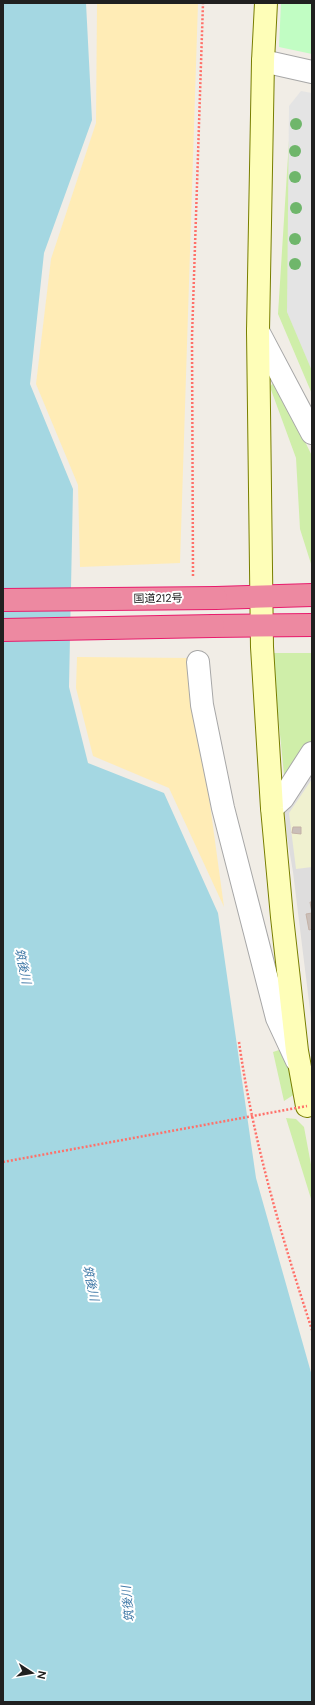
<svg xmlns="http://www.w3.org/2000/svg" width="315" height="1705" viewBox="0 0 315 1705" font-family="'DM Sans','Noto Sans JP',sans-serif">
  <rect width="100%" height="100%" fill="#f1ede6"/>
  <path fill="#dedddd" d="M312,771V1026L293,872L283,813Z"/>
  <path fill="#f0f1d0" d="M312,779V867L296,869L289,813Z"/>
  <path fill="#cfeea9" d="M291,109L312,203V394L278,314Z
    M275,380L312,456V567L300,529L296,458L270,387Z
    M272,653H312V741L285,785Z
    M285,1048L298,1092L284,1101L273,1052Z
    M286,1118L296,1119L304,1127L312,1170V1202Z"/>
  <path fill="#ffecb6" d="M97,3H198L180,563L80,567L78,485L36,384L51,259L96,123Z
    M77,657L190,658L224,907L169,788L93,756L76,688Z"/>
  <path fill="#c1fdc3" d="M281,3H312V54L279,47Z"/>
  <path fill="#e4e4e4" d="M301,91L312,93V371L287,312L289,106Z"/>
  <path fill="#a4d7e2" d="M3,3H86L92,120L44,253L30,384L73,489L69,687L88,763L164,793L218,913L256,1178L312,1376V1702H3Z"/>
  <path fill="#cabfb9" stroke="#c4b2a7" d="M293,827H301V834L292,833Z
    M310,902H312V929L309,930L306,914L312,913Z"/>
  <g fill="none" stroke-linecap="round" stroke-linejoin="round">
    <defs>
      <path id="street" d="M263,61L312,72
        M258,331L312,433
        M198,662L202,705L223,808L277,1018L297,1061
        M272,808L283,798L312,753"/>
      <path id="secondary" d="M266,3L263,61L258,331L262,647L272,808L282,917L297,1051L307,1106"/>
      <path id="highway" d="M216,598L312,595
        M213,626L312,625"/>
    </defs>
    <use href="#street" stroke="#a7a7a7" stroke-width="24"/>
    <use href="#secondary" stroke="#787e00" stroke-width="24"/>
    <use href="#highway" stroke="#e81b6c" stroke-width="24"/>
    <path stroke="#ff7069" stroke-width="2.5" stroke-dasharray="2 2" stroke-linecap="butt" d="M193,576L192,337L203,3
      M239,1042C253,1141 281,1235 312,1330"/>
    <use href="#street" stroke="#fff" stroke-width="22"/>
    <use href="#secondary" stroke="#fefeb8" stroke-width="22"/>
    <use href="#highway" stroke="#ed89a1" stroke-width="22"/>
    <defs>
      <path id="highway-bridge" d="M3,600L216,598
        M3,630L213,626"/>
    </defs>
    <use href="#highway-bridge" stroke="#e81b6c" stroke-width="24" stroke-linecap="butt"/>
    <path stroke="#ff7069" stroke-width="2.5" stroke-dasharray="2 2" stroke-linecap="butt" d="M3,1162L307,1106"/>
    <use href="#highway-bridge" stroke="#ed89a1" stroke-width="22"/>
  </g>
  <g fill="#6fb66b">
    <circle cx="296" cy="124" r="6"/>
    <circle cx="295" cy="151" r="6"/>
    <circle cx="295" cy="177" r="6"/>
    <circle cx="296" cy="208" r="6"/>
    <circle cx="295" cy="239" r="6"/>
    <circle cx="295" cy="264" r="6"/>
  </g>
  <g text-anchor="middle" stroke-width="4" stroke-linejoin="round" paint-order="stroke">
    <g font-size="11" fill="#202020" stroke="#fff">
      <text transform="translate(158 598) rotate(-1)" y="4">国道212号</text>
    </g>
    <g font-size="12" font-style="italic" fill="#4079a7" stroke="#fff">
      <text transform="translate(23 966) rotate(78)" y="4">筑後川</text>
      <text transform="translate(91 1283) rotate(78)" y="4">筑後川</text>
      <text transform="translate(128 1604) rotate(-96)" y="4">筑後川</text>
    </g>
  </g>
  <rect width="315" height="1705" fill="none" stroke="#202020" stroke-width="8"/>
  <g transform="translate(32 1673) rotate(102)" stroke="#ffffff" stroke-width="3" paint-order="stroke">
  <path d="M0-3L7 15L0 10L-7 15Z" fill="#202020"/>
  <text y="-6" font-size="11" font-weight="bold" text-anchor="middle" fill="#202020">N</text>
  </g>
</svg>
